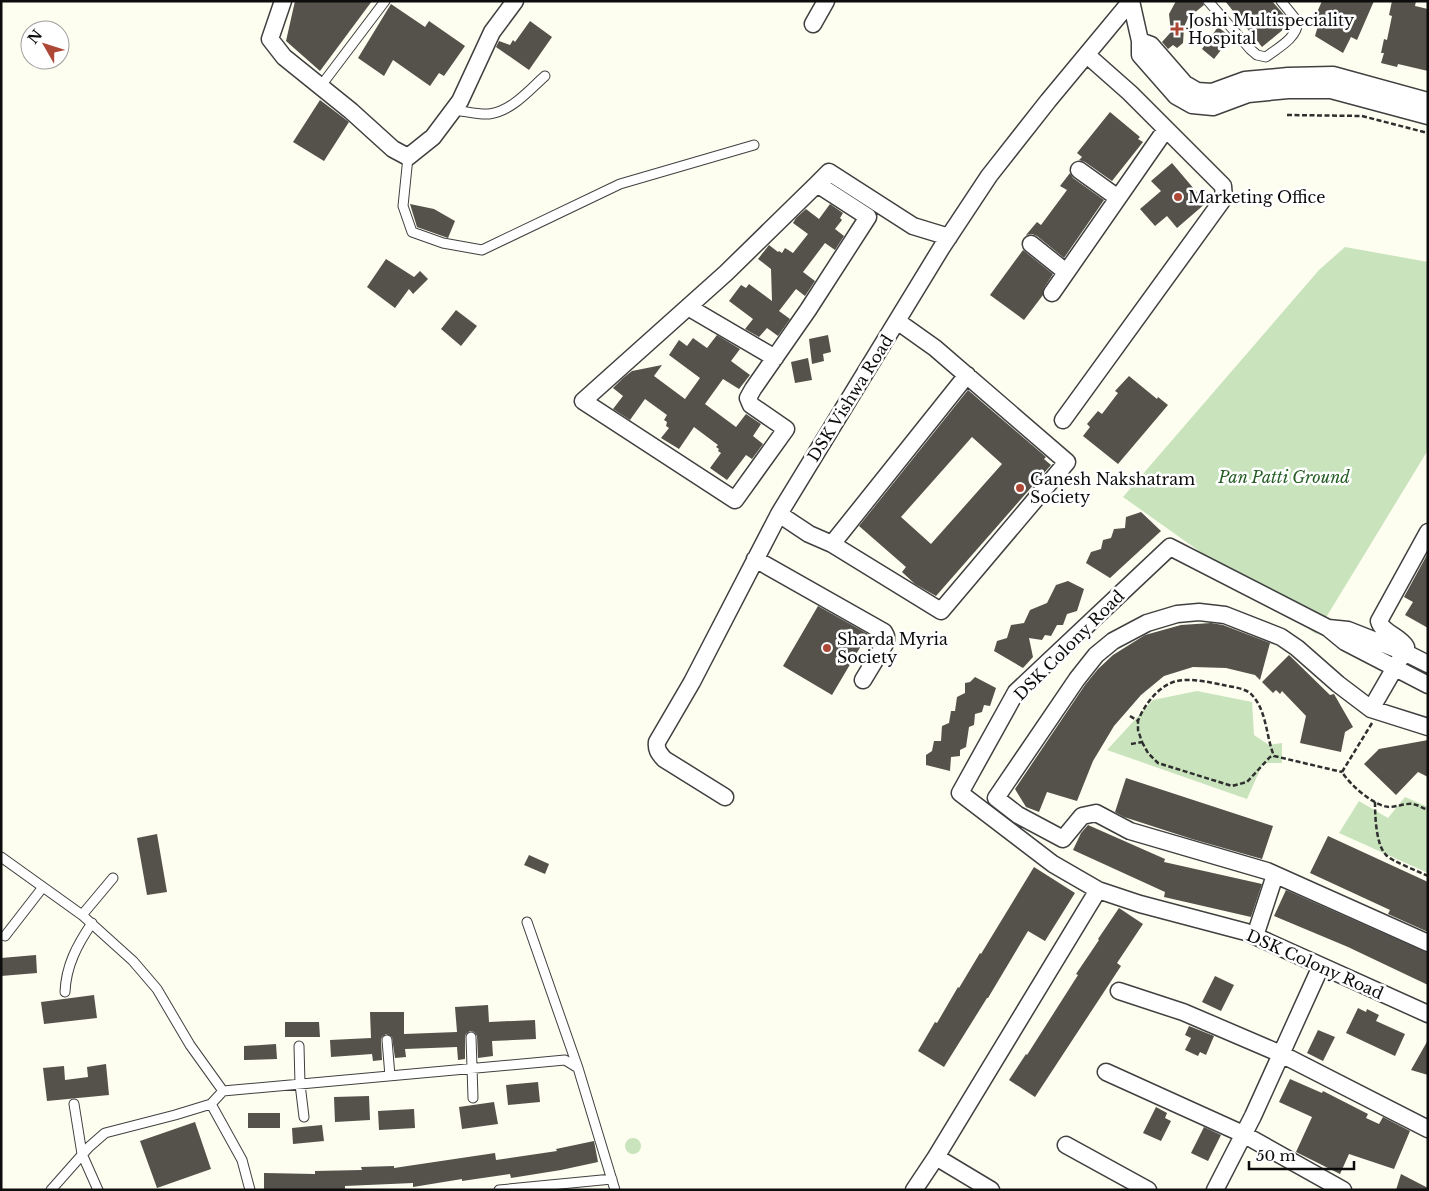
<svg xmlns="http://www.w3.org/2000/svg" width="1429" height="1191" viewBox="0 0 1429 1191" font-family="'Libre Baskerville',serif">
  <rect width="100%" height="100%" fill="#fdfdf0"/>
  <path fill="#c9e4bd" d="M1345,247L1428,262V450L1316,634L1123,497L1319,270Z
    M1197,691L1252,702L1254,735L1269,745L1282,743V763H1263L1247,799L1107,750L1153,700Z
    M1405,797L1428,807V873L1339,833L1359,801L1388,818Z
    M625 1146a8 8 0 1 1 16 0a8 8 0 1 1-16 0Z"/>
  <path fill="#55514b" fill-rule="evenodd" d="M295,1H372L320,71L286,41Z
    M1176,1H1202L1204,5L1188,18L1184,27L1183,43L1177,48L1173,45L1168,49L1162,42L1171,32L1169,14Z
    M1225,1H1272L1291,23L1262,47Z
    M1322,1H1374L1357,40L1351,37L1343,53L1315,36L1320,19L1315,17Z
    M1392,1H1416L1415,6L1428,9V71L1398,64L1397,67L1381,63L1384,53H1381L1384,39L1387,40L1392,16L1389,15Z
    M391,4L425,27L429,21L465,46L444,76L439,73L430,86L393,60L384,76L358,58Z
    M530,21L552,37L529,70L496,47L499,41L510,45L513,40L515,42Z
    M1218,27L1231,37L1214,59L1202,49Z
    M320,100L349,122L324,161L293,142Z
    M1110,112L1140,137L1138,139L1143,142L1112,181L1085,162L1079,160L1082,157L1077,153Z
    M1172,163L1206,203L1177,228L1167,216L1155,226L1140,209L1161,191L1151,181Z
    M1070,173L1073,178L1104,200L1064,258L1037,236L1032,234L1026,235L1037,222L1041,225L1067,190L1060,186Z
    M410,204L434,209L455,221L448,238L417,227Z
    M830,204L843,213L840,218L842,220L835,229L844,236L835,250L825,243L803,272L815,281L805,296L796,289L779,311L790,319L778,336L767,328L759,337L745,329L753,319L729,301L741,285L746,288L749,284L772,301L771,269L758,259L769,245L778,252L779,251L782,253L785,248L793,253L808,234L793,223L796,218L806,209L819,219Z
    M1023,250L1053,274L1044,288L1043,295L1024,320L990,295Z
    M386,259L414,277L420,271L428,279L413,294L409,289L395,308L367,287Z
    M456,310L477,326L461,346L441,329Z
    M717,335L740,349L731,361L750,375L739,389L723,379L705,404L736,427L746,414L761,424L753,436L763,444L752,459L746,455L727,480L710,468L721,453L718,451L719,449L716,447L718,445L694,427L679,449L661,438L669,428L666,426L667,422L664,420L667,415L645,399L630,420L613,409L623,396L613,388L623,378L632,371L662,365L654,376L685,399L700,378L669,355L679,340L687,346L693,338L707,348Z
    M828,335L831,352L823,354L824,361L812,364L809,339Z
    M808,358L812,380L795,383L791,362Z
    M1129,376L1157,399L1158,397L1168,405L1118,464L1083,436L1090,427L1087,424L1098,411L1102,414L1118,393L1115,391Z
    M968,390L1046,457L1044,459L1051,465L936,596L915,584L902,572L906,567L859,526ZM972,437L1002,464L931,544L901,517Z
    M1141,512L1161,531L1110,578L1086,563L1091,552L1101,549L1103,540L1111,538L1114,529L1125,528L1126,517Z
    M1428,553V628L1405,615L1413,602L1404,597Z
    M1068,581L1084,589L1077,611L1067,614L1063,625H1057L1051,636L1045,635L1042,640L1029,638L1033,657L1023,668L994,651L997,641L1007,638L1011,625L1024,623L1030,610L1047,603L1056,585Z
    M818,606L868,634L832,695L783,666Z
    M1211,623L1223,625L1270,643L1260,680L1255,675L1226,668L1193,667L1164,676L1141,695L1114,726L1093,761L1077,801L1047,792L1039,812L1026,807L1015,789L1085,685L1098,669L1113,655L1145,635L1181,625Z
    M1289,655L1330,695L1334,694L1353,727L1345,732L1341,752L1300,743L1306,716L1282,691L1280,694L1276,690L1273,693L1262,682Z
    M975,677L996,688L990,706L984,705L982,712L975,714L974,725L969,727L966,747L960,750V756L951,757L950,771L926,765V755L932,751L934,741H941L942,726L949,723L951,711H955L957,697L965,693V683L970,682Z
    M1428,740V777L1418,772L1396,795L1364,764L1379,749Z
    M1126,778L1273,826L1262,859L1192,839L1124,817L1115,812Z
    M1088,825L1165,859L1164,862L1262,884L1251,917L1164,897L1165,892L1073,850L1081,833Z
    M157,834L167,892L147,895L137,838Z
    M1328,836L1428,882V932L1388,914L1390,910L1310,873Z
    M529,855L549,864L545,874L524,865Z
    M1034,867L1075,893L1045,941L1028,931L988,998H987L944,1067L918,1051L935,1022L937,1023L958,987L959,988L980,953L981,954Z
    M1286,890L1428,953V985L1348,947L1274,916Z
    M1119,908L1143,924L1117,963L1121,966L1035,1097L1009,1080L1026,1054L1027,1055L1078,975L1076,974L1099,940L1098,939Z
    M36,955L37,973L1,976V958Z
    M1215,976L1234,985L1221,1011L1202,1002Z
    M94,995L97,1018L44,1024L41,1002Z
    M488,1005L489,1022L535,1020L536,1039L492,1041L493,1056L478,1058L477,1036L474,1032L470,1031L466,1034L465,1037V1059L458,1060L457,1047L405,1049L406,1057L395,1058L392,1037L386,1034L382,1037L381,1040L382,1060L373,1061L372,1054L331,1057L330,1040L371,1038L370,1012H404V1034L457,1032L455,1007Z
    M1358,1008L1366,1012L1367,1009L1379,1015L1376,1021L1405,1034L1395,1056L1346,1033Z
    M285,1022H319L320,1037H285Z
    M1189,1026L1214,1036L1206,1055L1200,1052L1198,1056L1185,1050L1191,1038L1185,1035Z
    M1318,1030L1335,1037L1323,1061L1307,1053Z
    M1428,1040V1075L1411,1070Z
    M276,1044L277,1059L244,1060V1046Z
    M106,1064L109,1095L47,1101L43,1068L64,1066L65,1080L88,1077L87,1067Z
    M1290,1079L1322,1093L1323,1091L1368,1114L1366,1118L1379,1124L1383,1117L1410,1131L1394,1169L1349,1154L1340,1174L1296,1152L1312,1117L1279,1102Z
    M538,1082L540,1102L508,1105L506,1085Z
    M369,1096L370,1120L335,1122L334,1097Z
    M494,1102L498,1124L462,1129L459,1107Z
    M1156,1107L1167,1113L1165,1118L1171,1121L1161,1141L1143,1133Z
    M414,1109L415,1128L379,1130L378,1111Z
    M248,1113H280V1128H248Z
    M195,1122L211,1169L157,1188L140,1141Z
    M322,1125L324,1141L293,1144L292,1128Z
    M1204,1127L1221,1135L1208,1161L1191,1153Z
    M594,1141L598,1162L561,1170L511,1178L510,1174L462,1181V1179L413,1187V1183L345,1186V1190H264V1173L315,1174V1171L362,1170L361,1167L394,1166V1168L495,1153L496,1160L557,1151L556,1149Z
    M1401,1174L1428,1188V1190H1396Z"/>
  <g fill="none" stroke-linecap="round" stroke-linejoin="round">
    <defs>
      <path id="service" d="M1208,1L1250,49L1257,55L1266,57C1279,47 1296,39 1298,22L1281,1
        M320,87L385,1
        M454,110C465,111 478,115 489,114C512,111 529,90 545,76
        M408,157L403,206L412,232L443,243L482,250L620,184L754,145
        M1,857L82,915L133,961L157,989L190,1045L223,1091
        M82,915L113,878
        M527,922L578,1068
        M5,936L43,887
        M65,992C66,966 77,945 92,923
        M471,1037L473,1098
        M387,1040L390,1076
        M299,1046L300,1084L304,1117
        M74,1104L82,1154L98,1190
        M211,1104L223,1091L565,1060L578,1068L615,1190
        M51,1190L89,1147L105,1133L175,1115L211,1104L242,1160L250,1190
        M499,1190L612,1179"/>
      <path id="minor" d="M283,1L270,39L284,57L351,111L393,149L408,157L433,137L460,101L492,32L515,1
        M1131,1L1140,41V55L1176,96L1192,105L1213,107L1248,94L1288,90H1331L1428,116
        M813,24L826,1
        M1140,41L1151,45L1185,84L1197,91L1212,92L1245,80L1288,76L1333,75L1428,101
        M1079,170L1118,198
        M817,184L868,217L808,310L753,389L748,398L751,405L786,429L735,500L583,401L726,273L817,184L829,172L913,226L949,237
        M1031,244L1066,272
        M1052,293L1166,129L1130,93L1087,55
        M688,307L775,358
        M1063,420L1224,198L1223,186L1166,129
        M779,514L809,534L832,544L941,611L1067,462L935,348L897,321
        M832,544L967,375
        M755,559L884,632L886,636V642L863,680
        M1328,628L1348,630L1404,652L1428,664
        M1428,685L1345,642L1328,628L1170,547L1016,692L960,793L1053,864L1098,890L1140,904L1246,932L1428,1014
        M1371,709L1404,652L1406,647C1400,636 1382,633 1379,621L1428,532
        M1428,727L1371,709L1338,684L1297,648L1281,637L1225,615L1199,612L1177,614L1147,623L1113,641L1096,655L1077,679L996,798L1018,815L1063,839L1082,816L1096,813L1130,831L1267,871L1428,943
        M725,797L664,759C659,753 656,750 657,742L692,682L779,514L942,247L989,176L1048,101L1131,1
        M1255,936L1275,875
        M1119,991L1183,1012L1281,1054L1428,1129
        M1106,1072L1243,1134L1343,1190
        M1066,1145L1148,1190
        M936,1157L991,1190
        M914,1190L936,1157L1098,890
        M1215,1190L1253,1116L1321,966"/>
    </defs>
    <use href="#service" stroke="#404040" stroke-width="11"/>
    <use href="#minor" stroke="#404040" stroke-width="19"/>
    <path stroke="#2f2f2f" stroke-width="2.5" stroke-dasharray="5 2.5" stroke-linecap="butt" d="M1287,115L1362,116L1428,133
      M1130,716L1138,721C1144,705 1159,685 1177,681C1191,678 1209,682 1223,685C1232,687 1246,688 1252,695C1267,711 1266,737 1274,756L1342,772
      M1372,723L1342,772C1350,785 1374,806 1389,807C1397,807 1405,803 1413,804C1418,805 1423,808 1428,810
      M1142,742L1148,753L1158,763L1232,786L1247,782L1270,757L1274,756
      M1131,744L1142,742L1138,730V721
      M1375,802C1375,816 1376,845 1386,855C1393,862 1418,871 1428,876"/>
    <use href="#service" stroke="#fff" stroke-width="9"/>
    <use href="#minor" stroke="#fff" stroke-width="16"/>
  </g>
  <g fill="#ad4836" stroke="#fff" stroke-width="2">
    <path d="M1174.5 21.5h5v5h5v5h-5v5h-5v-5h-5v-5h5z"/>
    <circle cx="1178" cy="197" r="5"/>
    <circle cx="1020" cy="488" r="5"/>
    <circle cx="827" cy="648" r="5"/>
  </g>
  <g text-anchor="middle" stroke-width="5" stroke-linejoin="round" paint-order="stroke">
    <g font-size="16" fill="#0d0d0d" stroke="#fff" text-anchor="start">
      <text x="1188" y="26">Joshi Multispeciality<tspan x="1188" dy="18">Hospital</tspan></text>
      <text x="1188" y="203">Marketing Office</text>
      <text x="1030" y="485">Ganesh Nakshatram<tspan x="1030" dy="18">Society</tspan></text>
      <text x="837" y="645">Sharda Myria<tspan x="837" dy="18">Society</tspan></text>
    </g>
    <g font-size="16" fill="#0d0d0d" stroke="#fff">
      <text transform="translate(850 398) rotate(-58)" y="6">DSK Vishwa Road</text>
      <text transform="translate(1069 645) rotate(-45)" y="6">DSK Colony Road</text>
      <text transform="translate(1315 964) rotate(24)" y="6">DSK Colony Road</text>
    </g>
    <g font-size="16" font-style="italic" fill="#265d25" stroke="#fff">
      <text x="1284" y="483">Pan Patti Ground</text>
    </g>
  </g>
  <rect width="1429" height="1191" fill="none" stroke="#0d0d0d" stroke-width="5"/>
  <g transform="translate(45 45) rotate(309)"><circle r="24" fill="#ffffff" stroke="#9e9e9e"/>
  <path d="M0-4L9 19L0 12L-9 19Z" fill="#ad4836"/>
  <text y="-8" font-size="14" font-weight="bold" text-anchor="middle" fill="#0d0d0d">N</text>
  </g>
  <path d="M1249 1161v8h105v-8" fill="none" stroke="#0d0d0d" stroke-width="2.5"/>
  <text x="1256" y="1161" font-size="15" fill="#0d0d0d" stroke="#ffffff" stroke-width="4" paint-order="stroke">50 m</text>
</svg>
